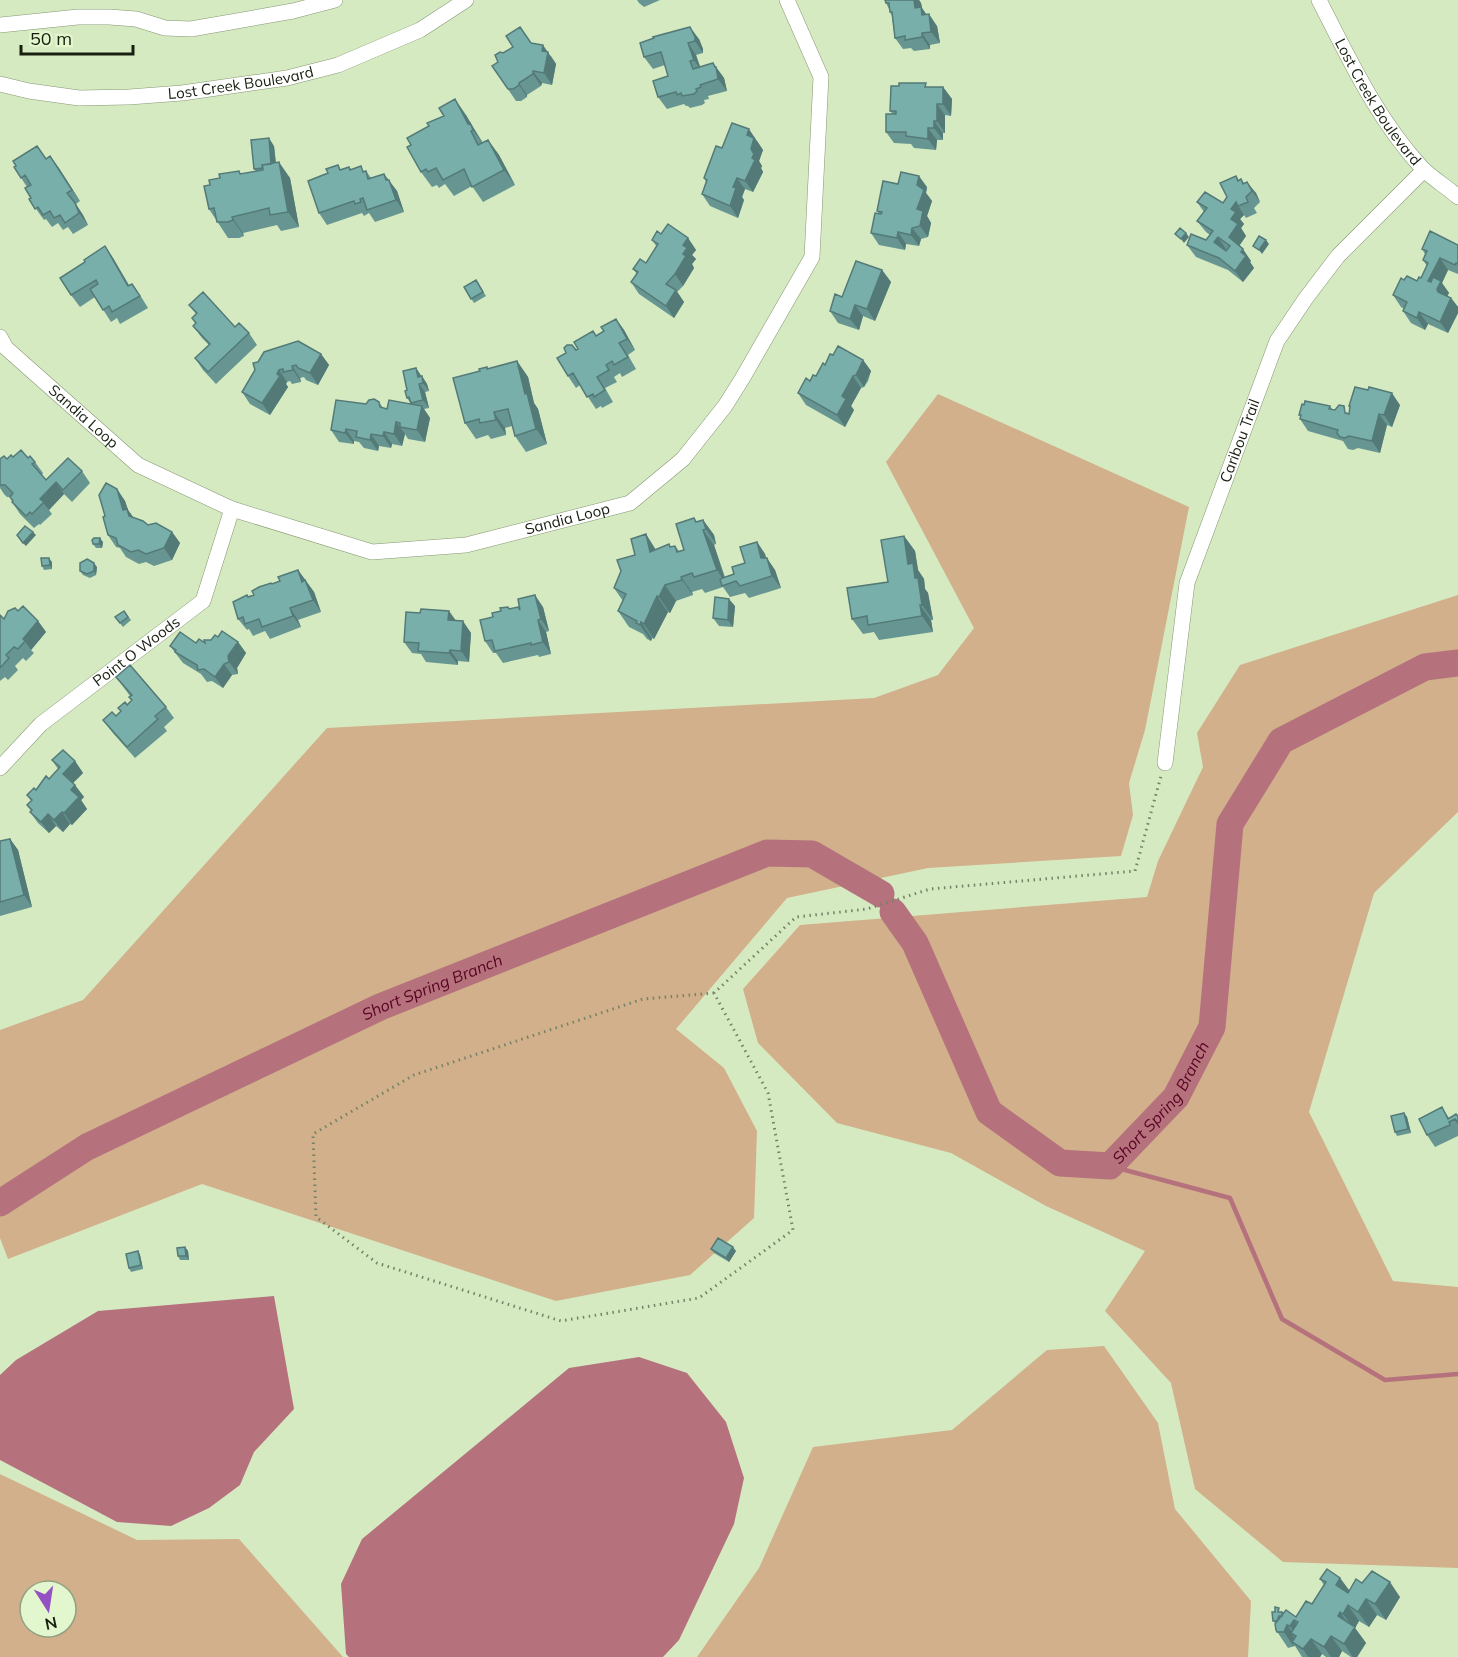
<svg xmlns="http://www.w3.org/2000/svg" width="1458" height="1657" viewBox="0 0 1458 1657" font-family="Mulish,sans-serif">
  <rect width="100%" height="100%" fill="#d6eac2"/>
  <path fill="#d1b08b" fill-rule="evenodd" d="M938,394L1189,507L1145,730L1129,783L1133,815L1121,856L928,868L787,898L676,1029L724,1068L757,1131L754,1218L690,1275L556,1301L202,1184L8,1259L0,1238V1030L83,1000L327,728L874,698L938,675L974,628L886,462Z
    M1458,595V812L1374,893L1309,1112L1393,1281L1458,1287V1568L1283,1562L1195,1489L1171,1383L1105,1311L1145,1251L1046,1206L951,1153L837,1123L758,1043L743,989L800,925L1147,897L1158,861L1203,767L1197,733L1240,665Z
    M1104,1346L1158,1423L1175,1509L1251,1601L1248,1657H697L759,1568L813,1447L952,1430L1047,1350Z
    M0,1474L137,1540L239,1539L343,1657H0ZM30,1591H66V1627H30Z"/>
  <path fill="#b5727d" d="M274,1296L294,1409L254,1452L240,1485L209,1508L171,1526L117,1522L0,1460V1375L16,1360L98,1311Z
    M639,1357L687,1373L726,1422L744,1478L734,1524L679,1640L663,1657H349L346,1654L341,1584L362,1539L569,1368Z"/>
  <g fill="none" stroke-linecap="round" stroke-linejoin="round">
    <path stroke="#b5727d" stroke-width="4.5" d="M1110,1166L1230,1198L1282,1319L1385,1380L1458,1374"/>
    <g stroke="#b5727d" stroke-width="27">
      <path id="s1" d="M893,912L915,943L989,1112L1060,1163L1110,1166L1176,1097L1212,1027L1230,824L1281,741L1425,667L1458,663"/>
      <path id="s2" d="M0,1203L87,1147L380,1007L767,853L812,854L881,894"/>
    </g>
    <defs>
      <g id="minor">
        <path id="s3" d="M1319,0C1349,59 1377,119 1422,168C1433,179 1447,187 1458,197"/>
        <path d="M0,25L78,17H109L136,19L165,28L191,29L293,11L335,0"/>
        <path id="s4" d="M0,84L29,91L79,98L129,97L182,93L287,78L338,65L420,30L466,0"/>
        <path id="s5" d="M0,337L6,348L138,465L232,509L372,552L466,545L630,503L683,459L725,406L742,379L812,257L821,77L787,0"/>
        <path id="s6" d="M1165,763L1187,583L1277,341L1306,298L1338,256L1424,170"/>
        <path id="s7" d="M0,768L41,724L203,601L232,509"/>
      </g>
    </defs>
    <use href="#minor" stroke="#859772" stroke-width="16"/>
    <path stroke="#758267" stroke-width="3" stroke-dasharray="1.5 4.5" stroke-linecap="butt" d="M714,993L643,999L414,1075L313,1134L316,1217L377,1263L561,1321L699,1298L793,1230L768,1093L714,993L796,917L867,909L930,889L1135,871L1161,776"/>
    <use href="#minor" stroke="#fff" stroke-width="15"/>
  </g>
  <path fill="#679692" d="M637,0H660L644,7L639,3Z
    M885,0H919L921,3L922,8L926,15L937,26L940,43L930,45V49L914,51L911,48L903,49L895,38L892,16L890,12L889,9L886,3Z
    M699,39L703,49V53L696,55L700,67L713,63L724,78L727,91L708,96L709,99L704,100L705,103L702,105L690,108L688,106H686L684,104L667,109L658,97L668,76L665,65L653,69L644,57Z
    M531,43L551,56L556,64L552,85L542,83L541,86L527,95V97L521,101H516L492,66L498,62L503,53Z
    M928,87H943L952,99L951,116L945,115V133H943V140H937L936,150L914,148L911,144L894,143L886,132L893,114L890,111Z
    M466,115L471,125L483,143L488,140L499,155L515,185L483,202L472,186L454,196L445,184L439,188L437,185L432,187L421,172L411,145L429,126L444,116Z
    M757,141L763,150L759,161L762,166L761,168L763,172L753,192L745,189L742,197L744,200L738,218L710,206L702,194L706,182L704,178L722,148Z
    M274,146L276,163L290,178L299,227L281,231L277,225L243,233L244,236L239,238H228L209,209L210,185L256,171L254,169Z
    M50,156L80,201L76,204L83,215L88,225L73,234L68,227L63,230L58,223L52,227L46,219L44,220L29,199L31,198L27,187L14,167L46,159Z
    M338,165L341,170L349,167L351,169L366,171L371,178L384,174L397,191L404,212L375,222L369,213L364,216L362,213L327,225L319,213L328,173Z
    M1236,176L1239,180L1241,179L1244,183L1256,193L1260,202L1254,208L1257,213L1246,218L1244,215L1240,219L1244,224L1241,228L1246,236L1239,246L1251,261L1250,262L1254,268L1243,282L1228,270L1196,257L1187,245L1206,240L1210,235L1206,232L1197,221L1204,212L1197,202L1223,203L1227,197Z
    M898,184L927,187L926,193L932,201L927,216L931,223L928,237L921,239L919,246L906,244L905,250L879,245L871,233L879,214L877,211Z
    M661,234L688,238L696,250L692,255L696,259L692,264L694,268L683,286L677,292L684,302L674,318L639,294L631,282L637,274L633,269L646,263L657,247L652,240Z
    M1458,245V274L1448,270L1442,283L1449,293L1447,296L1451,298L1458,307V313L1448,333L1428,324L1425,330L1411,323L1403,311L1404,309L1401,307L1393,295L1404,280L1417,281L1421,278L1427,266L1423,260L1425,254L1422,249Z
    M105,246L113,258L129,285L140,295L148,308L120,324L117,318L111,322L95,297L80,307L71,295L85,262Z
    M882,270L891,282L875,321L863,316L859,330L838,323L830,311L842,297Z
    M476,280L486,296L474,303L464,287Z
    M189,305L249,333L257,345L216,384L203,370L195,358L209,345L202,338L193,326L196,324L192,318L196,314Z
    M616,319L624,330L635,350L628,355L636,369L622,377L620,373L614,377L617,382L605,388L613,402L602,408L601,406L596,409L580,385L576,388L568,376L576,350L604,331Z
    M321,354L329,365L318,385L306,380L304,377L300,378L301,382L292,384L290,381L287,382L286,384L288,387L270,415L250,404L242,392L255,370Z
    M833,355L863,360L871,371L868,381L864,387L861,388L851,406L854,410L845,427L806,405L798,393L816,376Z
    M517,361L528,377L534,403L538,409L547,444L526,452L515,436L512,426L505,428L506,435L491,439L488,435L476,439L465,423L480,371L487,367L488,369Z
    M416,368L427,384L429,391L425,392L429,408L424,409L430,418L425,442L408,439L405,434L402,446L392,444L391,448L379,446L378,451L364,448L359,442L354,441V444L339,442L331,430L366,404L379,402L383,408L387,409L411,404L407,398V390Z
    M1400,405L1392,427L1387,425L1380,453L1358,448L1353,450L1348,449L1343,441L1308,431L1300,419L1301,416L1299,415L1330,406L1332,409L1349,413L1350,408L1349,406Z
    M13,457L28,458L35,462L43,473L42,475L46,480L82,471L90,483L72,502L64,494L49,510L52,514L40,525L39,524L34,528L20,514L12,502L13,501L10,497H7L4,494L0,488V459H7Z
    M117,489L125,501L128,510L133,517L148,525L172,532L180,543L172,560L154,566L146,562L139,564L126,557L120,548L116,547L108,535L105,516Z
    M703,520L714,535L716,544L714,545L725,577L734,574L745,563L757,542L765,554L766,558L775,570L781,588L749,598L745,593L730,597L723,587L705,593L702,589L692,592L693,595L676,601L670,613L668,612L654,639L652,638L651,641L647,639L643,634L629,627L618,611L623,601L614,588L656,549L675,546L679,551L684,550L697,522Z
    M904,536L915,551L918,570L924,579L925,589L928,593L933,620H931L933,632L879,640L874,632L863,634L852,619L888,582Z
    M103,542L102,548H96L93,544Z
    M52,562V569L44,570L42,566Z
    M97,567L96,575L90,578L83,575L80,571Z
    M298,570L314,592L321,612L298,620L301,627L270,639L265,631L253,636L249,629L247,630L238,619L248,597L254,595L272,584L280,581Z
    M735,606L733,627L719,626L713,618Z
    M508,607L510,609L520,610L543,607L549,631L546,632L551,654L539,657L538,655L503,663L496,653H493L485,641L493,617Z
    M18,611L38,621L46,632L31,650L34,653L26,661L23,658L15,666L18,670L8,680L5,677L0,681V615L4,619Z
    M124,611L131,620L123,627L115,617Z
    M455,620L471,633L469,662L458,661V665L426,662L421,654L412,653L404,642Z
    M218,637L238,642L246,653L237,668L238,674L232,675L223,688L212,681L207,682L201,674L183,663L170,646L196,643H205Z
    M116,677L166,707L174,718L164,727L167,731L135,758L112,732L103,720L116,716L132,701L129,697L130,696Z
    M52,760L75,761L83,773L73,783L84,797L81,800L87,809L72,825L70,824L63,832L56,826L49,833L38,823L30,812L31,811L27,805L31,801L27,795L36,790L49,779L58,769Z
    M10,839L18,850L32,907L0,916V841Z
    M1442,1107L1449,1118L1458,1116V1136L1435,1147L1427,1135Z
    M1404,1113L1407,1117L1411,1133L1397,1136L1395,1132Z
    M185,1247L188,1251L189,1260H180L178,1256Z
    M711,1249L736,1251L729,1262L714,1253Z
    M138,1251L140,1255L143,1269L131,1272L129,1268Z
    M1340,1578L1349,1590L1362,1583L1400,1597L1386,1620L1377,1615L1369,1627L1359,1621L1355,1628L1366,1643L1357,1657H1351L1342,1651L1339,1657H1326L1322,1654L1320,1657H1302L1295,1646L1288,1648L1276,1630L1275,1623L1273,1621L1282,1611L1283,1614L1296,1617L1312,1604L1324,1585L1320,1579Z"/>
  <path fill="#547a77" d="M914,0H919L921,3L922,8L929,18L930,27L915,8Z
    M929,14L937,26L940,43L931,32Z
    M690,27L699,39L703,49V53L695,41Z
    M922,33L930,45V49L922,37Z
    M688,43L696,55L702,72L694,60Z
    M543,45L556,64L552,85L544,73L542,51Z
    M713,63L724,78L727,91L718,79Z
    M533,71L542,83L541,86L533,74Z
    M519,83L527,95V97L519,85Z
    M943,87L952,99L951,116L943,104Z
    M455,99L466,115L484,145L473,130L468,124Z
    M937,104L945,115V133L937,121Z
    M934,121L943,133V140L934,128Z
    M928,128L937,140L936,150L928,139Z
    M749,129L763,150L759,161L762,166L761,168L763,172L753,192L745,181L752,158L747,135Z
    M269,138L274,146L277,175L272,167Z
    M488,140L499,155L515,185L504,170Z
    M50,156L59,168L80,201L72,190Z
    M279,162L290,178L299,227L288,212Z
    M384,174L397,191L404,212L396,200Z
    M919,176L927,187L926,193L932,201L927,216L931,223L928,237L920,226L917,209V185Z
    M737,178L745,189L742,197L744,200L738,218L730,206L733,187Z
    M1247,182L1256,193L1260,202L1252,191Z
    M1236,202L1244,215L1240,219L1244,224L1241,228L1246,236L1237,249L1229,237L1231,219V209Z
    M75,203L83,215L88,225L79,213Z
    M232,217L243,233L244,236L233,220Z
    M912,228L921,239L919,246L911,235Z
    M898,232L906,244L905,250L897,238Z
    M1186,233L1189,237L1184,243L1181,239Z
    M1218,237L1226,249L1222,253L1214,242Z
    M688,238L696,250L692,255L696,259L692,264L694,268L683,286L675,274L683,254V245Z
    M1266,240L1269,244L1262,254L1259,250Z
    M105,246L113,258L136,298L128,286Z
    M1243,249L1251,261L1250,262L1254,268L1243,282L1235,271L1241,252Z
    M1440,258L1448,270L1442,283L1449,293L1445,301L1428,281Z
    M882,270L891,282L875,321L867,309Z
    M676,290L684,302L674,318L666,306Z
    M1451,298L1458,307V313L1448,333L1440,322Z
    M855,305L863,316L859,330L850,319Z
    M1419,312L1428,324L1425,330L1417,318Z
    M616,319L624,330L635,350L627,339Z
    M321,354L329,365L318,385L310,373Z
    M863,360L871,371L864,387L856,375Z
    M517,361L528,377L534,403L538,409L547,444L536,429L525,394Z
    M292,366L300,378L301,382L293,370Z
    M416,368L421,376L423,385L418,377Z
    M279,370L287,382L286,384L288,387L270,415L262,403Z
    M422,376L427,384L429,391L423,383Z
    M853,376L861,388L851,406L854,410L845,427L837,415L842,396Z
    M419,384L425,392L429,408L423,400Z
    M1392,393L1400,405L1392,427L1384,415Z
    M422,406L430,418L425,442L417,430Z
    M494,412L505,428L506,435L496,420Z
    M1379,414L1387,425L1380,453L1372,441Z
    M396,422L405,434L402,446L394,434Z
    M346,429L354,441V444L345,433Z
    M384,432L392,444L391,448L383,436Z
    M371,434L379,446L378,451L370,440Z
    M56,482L64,494L49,510L40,499Z
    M117,489L125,501L128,510L136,521L138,528L123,510Z
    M694,518L714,545L727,586L717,570Z
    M703,520L714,535L716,544L706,529Z
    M33,532L36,535L26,546L23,543Z
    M172,532L180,543L172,560L164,548Z
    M646,534L656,550L650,552Z
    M904,536L915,551L918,570L924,579L925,589L928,593L933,620L922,605L915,578L908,564Z
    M100,538L103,542L102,548L99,544Z
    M757,542L765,554L769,569L761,558Z
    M49,558L52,562V569L50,565Z
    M767,558L775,570L781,588L772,576Z
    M94,563L97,567L96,575L94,571Z
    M298,570L314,592L321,612L313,600L302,582Z
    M681,577L692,592L693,595L682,580Z
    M665,585L676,601L670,613L659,597Z
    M535,595L543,607L549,631L541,619Z
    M657,596L668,612L654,639L644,624Z
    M729,599L735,606L733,627L728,620Z
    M920,605L931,620L933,632L922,616Z
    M290,608L298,620L301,627L293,616Z
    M449,611L457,622L448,620Z
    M538,620L546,632L551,654L543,642Z
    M38,621L46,632L31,650L23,639Z
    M463,621L471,633L469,662L461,651Z
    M641,622L652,638L651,641L640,625Z
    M238,642L246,653L237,668L238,674L229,662L228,656Z
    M450,650L458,661V665L449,653Z
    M224,664L232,675L223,688L215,677Z
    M75,761L83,773L71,785L63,774Z
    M75,785L84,797L81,800L87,809L72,825L64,813L71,790Z
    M62,812L70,824L63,832L54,820Z
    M48,814L56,826L49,833L41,822Z
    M10,839L18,850L32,907L24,895Z
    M1404,1113L1407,1117L1411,1133L1408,1129Z
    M185,1247L188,1251L189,1260L186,1256Z
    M733,1247L736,1251L729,1262L726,1258Z
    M138,1251L140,1255L143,1269L141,1265Z
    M1340,1578L1351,1593L1347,1601L1336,1585Z
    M1390,1582L1400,1597L1386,1620L1375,1604Z
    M1366,1599L1377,1615L1369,1627L1358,1612Z
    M1348,1605L1359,1621L1355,1628L1366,1643L1357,1657H1353L1344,1644L1354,1629L1343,1614Z
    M1340,1612L1351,1628L1338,1616Z
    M1294,1620L1305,1635L1301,1642L1290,1626Z
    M1287,1625L1295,1636L1291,1633L1297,1642H1292L1294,1647L1284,1632Z
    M1331,1636L1342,1651L1339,1657H1331L1324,1647Z
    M1311,1639L1322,1654L1320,1657H1308L1303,1649Z"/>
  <path fill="#78afaa" stroke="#547a77" stroke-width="1.5" fill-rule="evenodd" d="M885,0H914L915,8L921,7L922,15L929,14L931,32L922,33V37L905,40V36L895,38L892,12H890L889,3H886Z
    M520,27L531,43L543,45L542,51L548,52L544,73L533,71V74L519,83V85L513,89H508L492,66L498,62L495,55L500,52L503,53L513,47L506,36Z
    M690,27L695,37V41L688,43L694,60L690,61L693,69L713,63L715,67H716L718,79L700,85L701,87L696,89L697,91L694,94L682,96L681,93L677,95L676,92L658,97L653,81L668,76L661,52L644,57L640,43L654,38L653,37Z
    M899,83H926L925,87H943V104H937V121H934V128H928V139L906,136V132H886V114H896V111H890L891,86H899Z
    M455,99L468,124L470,123L473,130L471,131L478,145L488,140L504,170L472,187L464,169L443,180L436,168L428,172L426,169L421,172L407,147L411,145L407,138L429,126L427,123L444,116L439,108Z
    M732,123L749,129L747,135L754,138L751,149L754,154L752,158L755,160L745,181L737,178L733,187L736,188L730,206L702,194L707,180L704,178L716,146L722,148Z
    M269,138L271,164L262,165L263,168L254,169L251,140Z
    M37,146L46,159L50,156L72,190L67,193L75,203L79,213L65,223L60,215L54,218L50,211L43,215L38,207L35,209L29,199L31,198L25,188L31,185L25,175L21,178L14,167L16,166L13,161Z
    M279,162L288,212L270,215L269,208L232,217L233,220L228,222H217L214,208L209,209L204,186L210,185L209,180L220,178L219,174L239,171L240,174L263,170L262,165Z
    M338,165L340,170L349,167L350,170L361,166L363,172L366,171L368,179L384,174L386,180H389L396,200L367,210L363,198L360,199L361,202L355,204L354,201L319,213L308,181L328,173L326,169Z
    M901,172L919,176L917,185L924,190L917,209L923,211L920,226L912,228L911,235L898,232L897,238L871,233L875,213L881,214L882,212L877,211L883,181L898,184Z
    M1236,176L1238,181L1241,179L1243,184L1247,182L1252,191L1246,197L1248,202L1238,206L1236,202L1231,209L1236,212L1231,219L1238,224L1229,237L1243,249L1241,252L1246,256L1235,271L1219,258L1187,245L1191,234L1206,240L1213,231L1197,221L1207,208L1197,202L1205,192L1223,203L1227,197L1220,183ZM1218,237L1230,246L1226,251L1214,242Z
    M668,224L688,238L683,245L687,248L683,254L686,256L675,274L666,284L676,290L666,306L631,282L638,272L633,269L640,259L646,263L658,244L652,240L657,231L661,234Z
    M1180,228L1186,233L1181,239L1175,234Z
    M1430,231L1458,245V264L1456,263L1455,265L1440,258L1428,281L1431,282L1433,277L1441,281L1437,289L1438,292L1451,298L1440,322L1419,312L1417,318L1403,311L1407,302L1393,295L1401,278L1404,280L1407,276L1417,281L1419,277L1421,278L1428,263L1423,260L1427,251L1422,249Z
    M1259,236L1266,240L1259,250L1253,246Z
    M105,246L128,286L132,284L140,296L112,312L109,306L103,310L90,289L98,284L96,280L71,295L60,278L85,262L84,260Z
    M856,261L882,270L867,309L855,305L850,319L830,311L835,294L842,297Z
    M476,280L483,292L471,299L464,287Z
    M203,292L235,327L239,323L249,333L208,372L195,358L210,344L193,326L196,323L192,318L197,313L189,305Z
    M616,319L627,339L619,343L628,357L614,365L612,361L606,365L609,370L597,377L605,390L594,397L593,394L587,397L573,373L568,376L557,358L566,353L564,348L567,345H572L576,350L578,349L574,342L593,331L596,336L604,331L601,327Z
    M298,341L321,354L310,373L298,368L296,365L292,366L293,370L283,372V369L279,370L277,374L280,376L262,403L242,392L255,370L253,363L258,362L264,352Z
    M838,346L863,360L859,369L856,375L853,376L842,396L846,399L837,415L798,393L806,378L810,381L813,375L816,376L823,363L825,365L830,354L833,355Z
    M517,361L525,394L527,393L536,429L515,436L508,409L494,412L496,420L480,423L479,419L465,423L453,378L480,371L479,369L487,367V369Z
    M416,368L418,377L422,376L423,383L419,384L423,400L411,403L409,397L407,398L405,391L407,390L403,371Z
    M1355,387L1368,390L1369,387L1392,393L1384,415L1379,414L1372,441L1349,436L1345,438L1340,437L1337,433L1338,430L1300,419L1301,415H1299L1302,404L1304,405L1305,401L1330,406L1329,409L1335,410L1339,405L1344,406L1345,413L1349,414L1350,406H1349Z
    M374,399L379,402L380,407L387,409L389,400L422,406L417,430L400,427V423L396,422L394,434L384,432L383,436L371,434L370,440L356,437L357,431L346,429L345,433L331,430L336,400L366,404L369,400Z
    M21,450L28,458L30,456L35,462L32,464L46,480L68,458L82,471L63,490L56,482L40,499L44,502L32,514L30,512L26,516L12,502L13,501L10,497L13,493L5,485H0V459L4,456L7,459L11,455L13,457Z
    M106,483L117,489L123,510L127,509L129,516L143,521L148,525L156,523L172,532L164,548L146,554L138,550L131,552L118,545L116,538L108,535L103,517L105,516L99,495Z
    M694,518L696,522L703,520L706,529L703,530L717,570L694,577L692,573L681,577L682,580L665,585L659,597L657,596L644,624L641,622L640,625L636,623L637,621L618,611L626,594L614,588L621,571L617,560L635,555L631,539L646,534L650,552L669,544L670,547L675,546L677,552L684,550L676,524Z
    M25,526L33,532L23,543L17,535Z
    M904,536L908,564L913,563L915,578H918L922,605H920L922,616L868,625L867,616L852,619L847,588L888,582L881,540Z
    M94,538H100L99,544H93L92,540Z
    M757,542L761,558H767L772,576L740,586L736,581L722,586L720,579L734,574L732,567L745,563L740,547Z
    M41,558H49L50,565L42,566Z
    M87,559L94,563V571L87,574L80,571V563Z
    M298,570L302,582L305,580L313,600L290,608L293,616L262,627L259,619L245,624L243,617L238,619L233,602L247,595L248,597L254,595L252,591L259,587L271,583L272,584L280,581L278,577Z
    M535,595L541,619L538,620L543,642L531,645V643L495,651L492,640L485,641L480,620L493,617L492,613L501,611L500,608L508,607L509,609L518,607L520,610L518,599Z
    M715,597L729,599L728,620L713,618Z
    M23,606L38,621L23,639L25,641L18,649L14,647L6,655L9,658L0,668V615L4,619L8,611L15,608L18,611Z
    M421,609L449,611L448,620L463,621L461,651L450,650L449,653L418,651L419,643L404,642L406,612L420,613Z
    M124,611L128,617L120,623L115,617Z
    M222,631L238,642L228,656L229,662L224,664L215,677L204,669L198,670L197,665L175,652L176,650L170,646L180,632L196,643L199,639L205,643L204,640H211L215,635L218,637Z
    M130,665L166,707L155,716L158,719L127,747L103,720L112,712L116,716L121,711L118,708L125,702L127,705L132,700L129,697L132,695L116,677Z
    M63,750L75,761L63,774L75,785L71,790L79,797L64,813L62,812L54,820L48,814L41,822L30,812L32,810L27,805L32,800L27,795L34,788L36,790L46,776L49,779L60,767L52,760Z
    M10,839L24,895L0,902V841Z
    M1442,1107L1448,1119L1456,1114L1458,1116V1123L1455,1119L1449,1122L1450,1125L1427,1135L1419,1119Z
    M1404,1113L1408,1129L1395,1132L1391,1116Z
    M718,1238L733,1247L726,1258L711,1249Z
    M185,1247L186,1256H178L177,1248Z
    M138,1251L141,1265L129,1268L126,1254Z
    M1327,1569L1340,1578L1336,1585L1348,1593L1356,1579L1362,1583L1372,1571L1390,1582L1375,1604L1366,1599L1358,1612L1348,1605L1343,1614L1340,1612L1338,1616L1355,1627L1344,1644L1331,1636L1324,1647L1311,1639L1303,1649L1292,1642L1296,1636L1291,1633L1298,1622L1294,1620L1290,1626L1287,1625L1284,1632H1277L1276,1630L1275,1624L1286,1610L1296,1617L1306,1601L1312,1604L1326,1582L1320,1579Z
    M1275,1607L1279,1608L1278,1612H1282V1616H1279L1277,1621H1273L1272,1612H1275Z"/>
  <g text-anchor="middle" stroke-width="4.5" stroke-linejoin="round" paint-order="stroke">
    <g font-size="15" fill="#181f10" stroke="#e3f7ce">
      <text dy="5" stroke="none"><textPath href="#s4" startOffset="243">Lost Creek Boulevard</textPath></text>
      <text dy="5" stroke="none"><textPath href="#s3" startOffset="118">Lost Creek Boulevard</textPath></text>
      <text dy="5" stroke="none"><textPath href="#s5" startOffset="116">Sandia Loop</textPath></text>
      <text dy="5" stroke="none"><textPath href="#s6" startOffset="333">Caribou Trail</textPath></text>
      <text dy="5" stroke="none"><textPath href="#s5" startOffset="638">Sandia Loop</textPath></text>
      <text dy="5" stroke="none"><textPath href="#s7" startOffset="180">Point O Woods</textPath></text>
    </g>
    <g font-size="16" font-style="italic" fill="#580321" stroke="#e3f7ce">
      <text dy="6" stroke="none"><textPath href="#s2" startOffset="484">Short Spring Branch</textPath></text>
      <text dy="6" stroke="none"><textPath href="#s1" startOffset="442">Short Spring Branch</textPath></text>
    </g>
  </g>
  <g transform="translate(48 1609) rotate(168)"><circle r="28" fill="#e3f7ce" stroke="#92a182" stroke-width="1.5"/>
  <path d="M0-4.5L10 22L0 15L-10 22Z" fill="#9550c4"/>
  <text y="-9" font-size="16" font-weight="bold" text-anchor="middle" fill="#181f10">N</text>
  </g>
  <path d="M21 45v9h112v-9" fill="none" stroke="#181f10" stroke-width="3"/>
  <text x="30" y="45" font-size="18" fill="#181f10" stroke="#e3f7ce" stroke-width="4.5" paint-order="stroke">50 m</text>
</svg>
